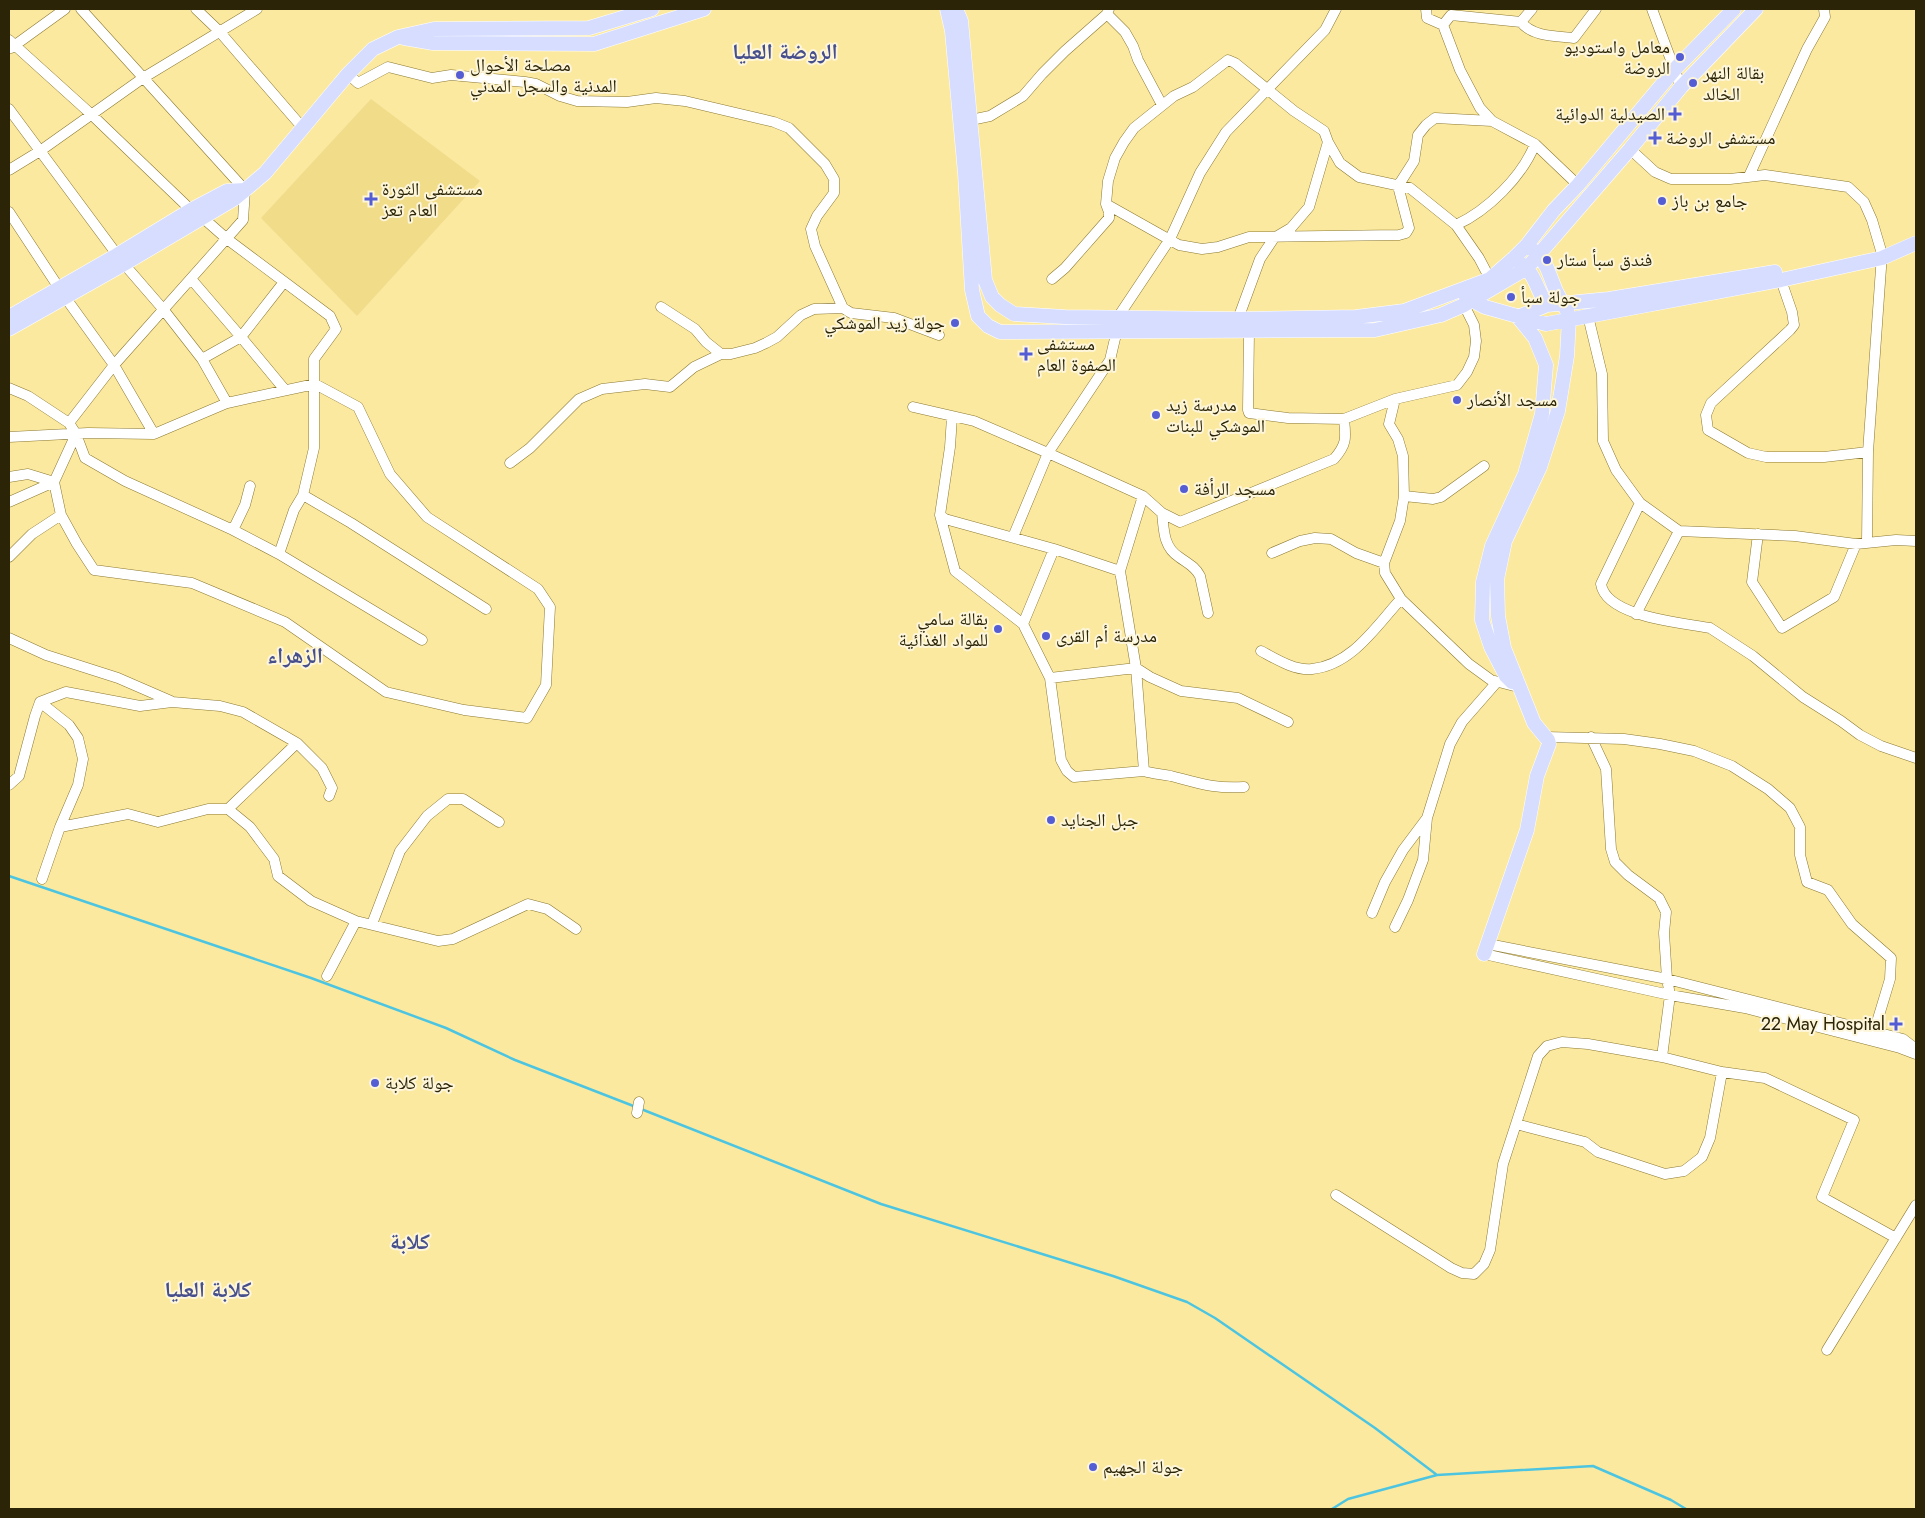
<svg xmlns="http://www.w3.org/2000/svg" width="1925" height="1518" viewBox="0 0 1925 1518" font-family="Jost,'Noto Naskh Arabic',sans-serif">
  <rect width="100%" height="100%" fill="#fce9a0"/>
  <path fill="#f1dc8a" d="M371,99L480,181L357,316L261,218Z"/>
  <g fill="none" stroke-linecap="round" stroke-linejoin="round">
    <path stroke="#4dc5e0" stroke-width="2.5" d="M9,876L311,978L446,1028L515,1060L636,1107
      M641,1109L881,1204L1113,1276L1187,1302L1215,1318L1375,1428L1437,1475
      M1332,1509L1348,1499L1437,1475L1593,1466L1671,1500L1686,1509"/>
    <defs>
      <path id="minor" d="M196,9L219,31L302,127
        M1109,9L1107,14L1125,32L1133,46L1138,60L1162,105
        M1426,9L1427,18L1443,25L1460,70L1480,108L1492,121L1535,144L1578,185
        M1652,9L1681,87
        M1521,22C1532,37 1557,36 1574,38L1596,9
        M1521,22L1532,9
        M1443,25L1451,15L1521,22
        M9,40L92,115L191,210L202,217L227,239L330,316L336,329L314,359V448L303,495L294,510L279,554
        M11,48L65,9
        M348,74L358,83L388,67L432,78L451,75L525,82L536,84L560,96L577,101L627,102L656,98L685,101L774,122L789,128L825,164L834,179V193L817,216L811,229L815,246L843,308L851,313L894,318L939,335
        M9,109L124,264L163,309L202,359L227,403
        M971,120L990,116L1023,96L1042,74L1065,51L1107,14
        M1630,149L1655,172L1671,179H1730L1765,175L1848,187L1864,202L1872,220L1882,254L1868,452L1867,543
        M9,170L40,151L143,78L257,9
        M1749,176L1807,49L1825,17L1824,9
        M1106,204L1179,245L1202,249L1218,247L1249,237L1399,235L1406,233L1409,228L1398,186L1414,161L1418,135L1426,125L1435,118L1492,121
        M9,212L65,297L114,365L154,434
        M1456,225C1487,211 1522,177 1535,144
        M1052,279L1065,268L1109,218V212L1106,204L1108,181L1115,158L1124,142L1134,128L1174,96L1193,87L1228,60L1235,63L1294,111L1324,131L1328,142L1340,163L1359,177L1410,188L1456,225L1479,258L1490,279
        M192,280L241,337L285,390
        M1781,280L1792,312L1794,325L1790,330L1711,403L1706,415L1708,430L1748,453L1766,457H1824L1868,452
        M661,307L695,329L706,342L721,354H731L755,348L766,343L777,337L801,315L814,309L843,308
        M1588,316L1602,374L1603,441L1616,470L1640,503L1679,531L1795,536L1856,544L1896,540L1916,541
        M1118,317L1170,239L1200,173L1226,132L1325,30L1336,9
        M1238,319L1260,259L1274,238L1291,228L1309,207L1328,142
        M1249,331L1248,410L1249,413L1288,418L1344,419L1395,399L1457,385L1467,372L1474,357L1476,341L1474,325L1464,305
        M202,359L241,337L284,282
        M9,388L28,396L69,423L76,434L85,458L125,481L233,530L279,554L422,640
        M1395,399L1389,424L1398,439L1403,456L1404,496L1400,521L1384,563L1385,573L1401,599L1469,664L1491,680L1518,687
        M913,407L974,421L1048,453L1143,496L1162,513L1180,522L1334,459C1347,444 1346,438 1344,419
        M952,417L950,447L940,515L955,571L1023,624L1050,678L1061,760L1067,771L1074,777L1144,771C1153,774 1162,774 1171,776C1198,783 1214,789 1244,787
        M69,423L114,365L243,220L245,190L81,9
        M9,437L88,433L154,434L227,403L315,384L358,407L390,474L427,517L538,589L550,607L546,685L527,718L464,710L386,692L285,622L192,583L94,570L77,544L61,515L54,482L76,434
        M510,463L530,448L579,399L602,389L645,384L670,387L694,367L721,354
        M9,477L28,474L54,482
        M303,495L351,523L486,609
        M1143,496L1120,571L1136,668L1144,771
        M1404,496L1433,499L1441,497L1484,466
        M9,502L54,482
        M1640,503L1601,584C1606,617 1683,623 1710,628L1753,656L1803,697L1841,721L1860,735L1881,746L1916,758
        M1162,513C1164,529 1163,547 1179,557C1187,563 1195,566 1200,576L1208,613
        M940,515L945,519L1054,549L1120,571
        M233,530L245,505L250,486
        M1758,534L1752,582L1782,628L1834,597L1856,544
        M1013,537L1048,453L1110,360L1117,330
        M1272,553L1300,541L1315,538L1331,539L1356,553L1384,563
        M9,557L32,534L61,515
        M1636,614L1679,531
        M1023,624L1054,549
        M9,638L46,655L118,678L171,701
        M1261,651C1276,659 1295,671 1312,669C1352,665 1376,626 1401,599
        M1050,678L1136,668L1150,677L1181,691L1238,698L1288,722
        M40,702L69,725L78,738L83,759L78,785L60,827L42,879
        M1546,737L1624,739L1660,744L1694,751L1732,766L1768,789L1790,808L1800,827V855L1807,882L1828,890L1852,924L1891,958L1890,979L1874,1032
        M1591,737L1606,769L1611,849L1615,862L1628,875L1659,898L1666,912L1664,933L1667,979L1670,995L1662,1057
        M9,785L19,776L35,716L40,702L66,692L140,706L172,702L220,706L243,712L297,743L322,768L332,788L329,796
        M228,809L297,743
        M60,827L128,814L158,822L208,809H228L250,827L274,859L278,876L311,901L356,921L438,941L453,939L528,904L547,909L576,929
        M1372,913L1385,882L1403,850L1427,818L1450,744L1462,722L1497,682
        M372,924L400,851L427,816L448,799H463L499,822
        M1395,927L1408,900L1423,860L1427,818
        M1488,944L1667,979L1903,1039L1916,1049
        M1484,954L1670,995L1745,1008L1900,1048L1916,1054
        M327,976L356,921
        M637,1113L639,1102
        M1516,1124L1585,1142L1598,1152L1665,1174L1684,1171L1702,1157L1710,1138L1722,1072
        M1336,1195L1451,1268L1462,1273L1474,1274L1484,1264L1490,1250L1503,1164L1538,1056L1547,1046L1562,1042L1588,1044L1662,1057L1722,1072L1765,1078L1854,1120L1822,1197L1896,1238
        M1827,1350L1916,1205"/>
      <path id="major" d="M947,9L952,31L965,173L972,290L978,316L988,326L1000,332L1375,330L1441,315L1464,305L1527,268L1630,149L1681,87L1756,9
        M956,9L961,21L985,280L992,297L1000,305L1014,314L1065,317L1238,319L1356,317L1404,311L1490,279L1514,258L1527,245L1554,210L1578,185L1675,69L1734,9
        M404,38L433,43L594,44L704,9
        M245,190L265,173L348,74L373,49L398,37L434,29L589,28L652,9
        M1521,264C1535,273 1537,291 1547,305
        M1466,297L1485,307L1546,324L1781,280L1882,258L1916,243
        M9,317L117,255L191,210L227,191L245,190L234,199L124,264L9,329
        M1518,317L1547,305L1609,299L1775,272
        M1512,682L1506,676L1491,647L1482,620L1483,582L1492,546L1525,474L1542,414L1546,365L1535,338L1518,317
        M1484,954L1527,830L1537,776L1549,744L1548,740L1534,723L1504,648L1498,616L1497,579L1505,541L1540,467L1558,411L1567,356L1569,319L1567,311L1556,291L1547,268L1539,254L1533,250"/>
    </defs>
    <use href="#minor" stroke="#8b7931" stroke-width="11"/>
    <use href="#major" stroke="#fff" stroke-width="15"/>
    <use href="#minor" stroke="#fff" stroke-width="10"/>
    <use href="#major" stroke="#d6ddff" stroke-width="14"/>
  </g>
  <g fill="#545dd4" stroke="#fdf6da" stroke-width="2">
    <circle cx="1680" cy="57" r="5"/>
    <circle cx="460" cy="75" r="5"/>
    <circle cx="1693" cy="83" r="5"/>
    <path d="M1672.5 106.5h5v5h5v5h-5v5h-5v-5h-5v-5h5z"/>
    <path d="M1652.5 130.5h5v5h5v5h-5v5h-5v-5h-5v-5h5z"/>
    <path d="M368.5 191.5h5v5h5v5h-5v5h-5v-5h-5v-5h5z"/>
    <circle cx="1662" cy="201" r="5"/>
    <circle cx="1547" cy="260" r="5"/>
    <circle cx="1511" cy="297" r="5"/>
    <circle cx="955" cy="323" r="5"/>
    <path d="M1023.5 346.5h5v5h5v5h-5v5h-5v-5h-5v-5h5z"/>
    <circle cx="1457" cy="400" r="5"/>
    <circle cx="1156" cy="415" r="5"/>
    <circle cx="1184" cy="489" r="5"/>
    <circle cx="998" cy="629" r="5"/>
    <circle cx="1046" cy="636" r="5"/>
    <circle cx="1051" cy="820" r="5"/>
    <path d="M1893.5 1016.5h5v5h5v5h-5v5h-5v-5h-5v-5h5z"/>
    <circle cx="375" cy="1083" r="5"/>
    <circle cx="1093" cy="1467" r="5"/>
  </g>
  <g text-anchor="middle" stroke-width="4" stroke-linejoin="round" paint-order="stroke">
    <g font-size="18" fill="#2c2406" stroke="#fdf6da" text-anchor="start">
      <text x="1670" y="53" text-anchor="end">معامل واستوديو<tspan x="1670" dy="21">الروضة</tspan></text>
      <text x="470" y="71">مصلحة الأحوال<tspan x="470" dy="21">المدنية والسجل المدني</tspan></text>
      <text x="1703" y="79">بقالة النهر<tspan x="1703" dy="21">الخالد</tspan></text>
      <text x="1665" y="120" text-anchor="end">الصيدلية الدوائية</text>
      <text x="1666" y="144">مستشفى الروضة</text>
      <text x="382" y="195">مستشفى الثورة<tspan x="382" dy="21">العام تعز</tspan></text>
      <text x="1672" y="207">جامع بن باز</text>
      <text x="1557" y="266">فندق سبأ ستار</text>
      <text x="1521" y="303">جولة سبأ</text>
      <text x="945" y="329" text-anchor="end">جولة زيد الموشكي</text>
      <text x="1037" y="350">مستشفى<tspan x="1037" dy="21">الصفوة العام</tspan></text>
      <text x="1467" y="406">مسجد الأنصار</text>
      <text x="1166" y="411">مدرسة زيد<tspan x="1166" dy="21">الموشكي للبنات</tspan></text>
      <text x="1194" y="495">مسجد الرأفة</text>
      <text x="988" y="625" text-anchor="end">بقالة سامي<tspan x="988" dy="21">للمواد الغذائية</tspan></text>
      <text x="1056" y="642">مدرسة أم القرى</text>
      <text x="1061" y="826">جبل الجنايد</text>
      <text x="1885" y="1030" text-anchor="end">22 May Hospital</text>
      <text x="385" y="1089">جولة كلابة</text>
      <text x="1103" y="1473">جولة الجهيم</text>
    </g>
    <g font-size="22" font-weight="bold" fill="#464f8c" stroke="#fdf6da">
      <text x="785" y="59">الروضة العليا</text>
      <text x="295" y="663">الزهراء</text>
      <text x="410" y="1249">كلابة</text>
      <text x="208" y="1297">كلابة العليا</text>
    </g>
  </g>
  <rect width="1925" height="1518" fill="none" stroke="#2c2406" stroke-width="20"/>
</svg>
